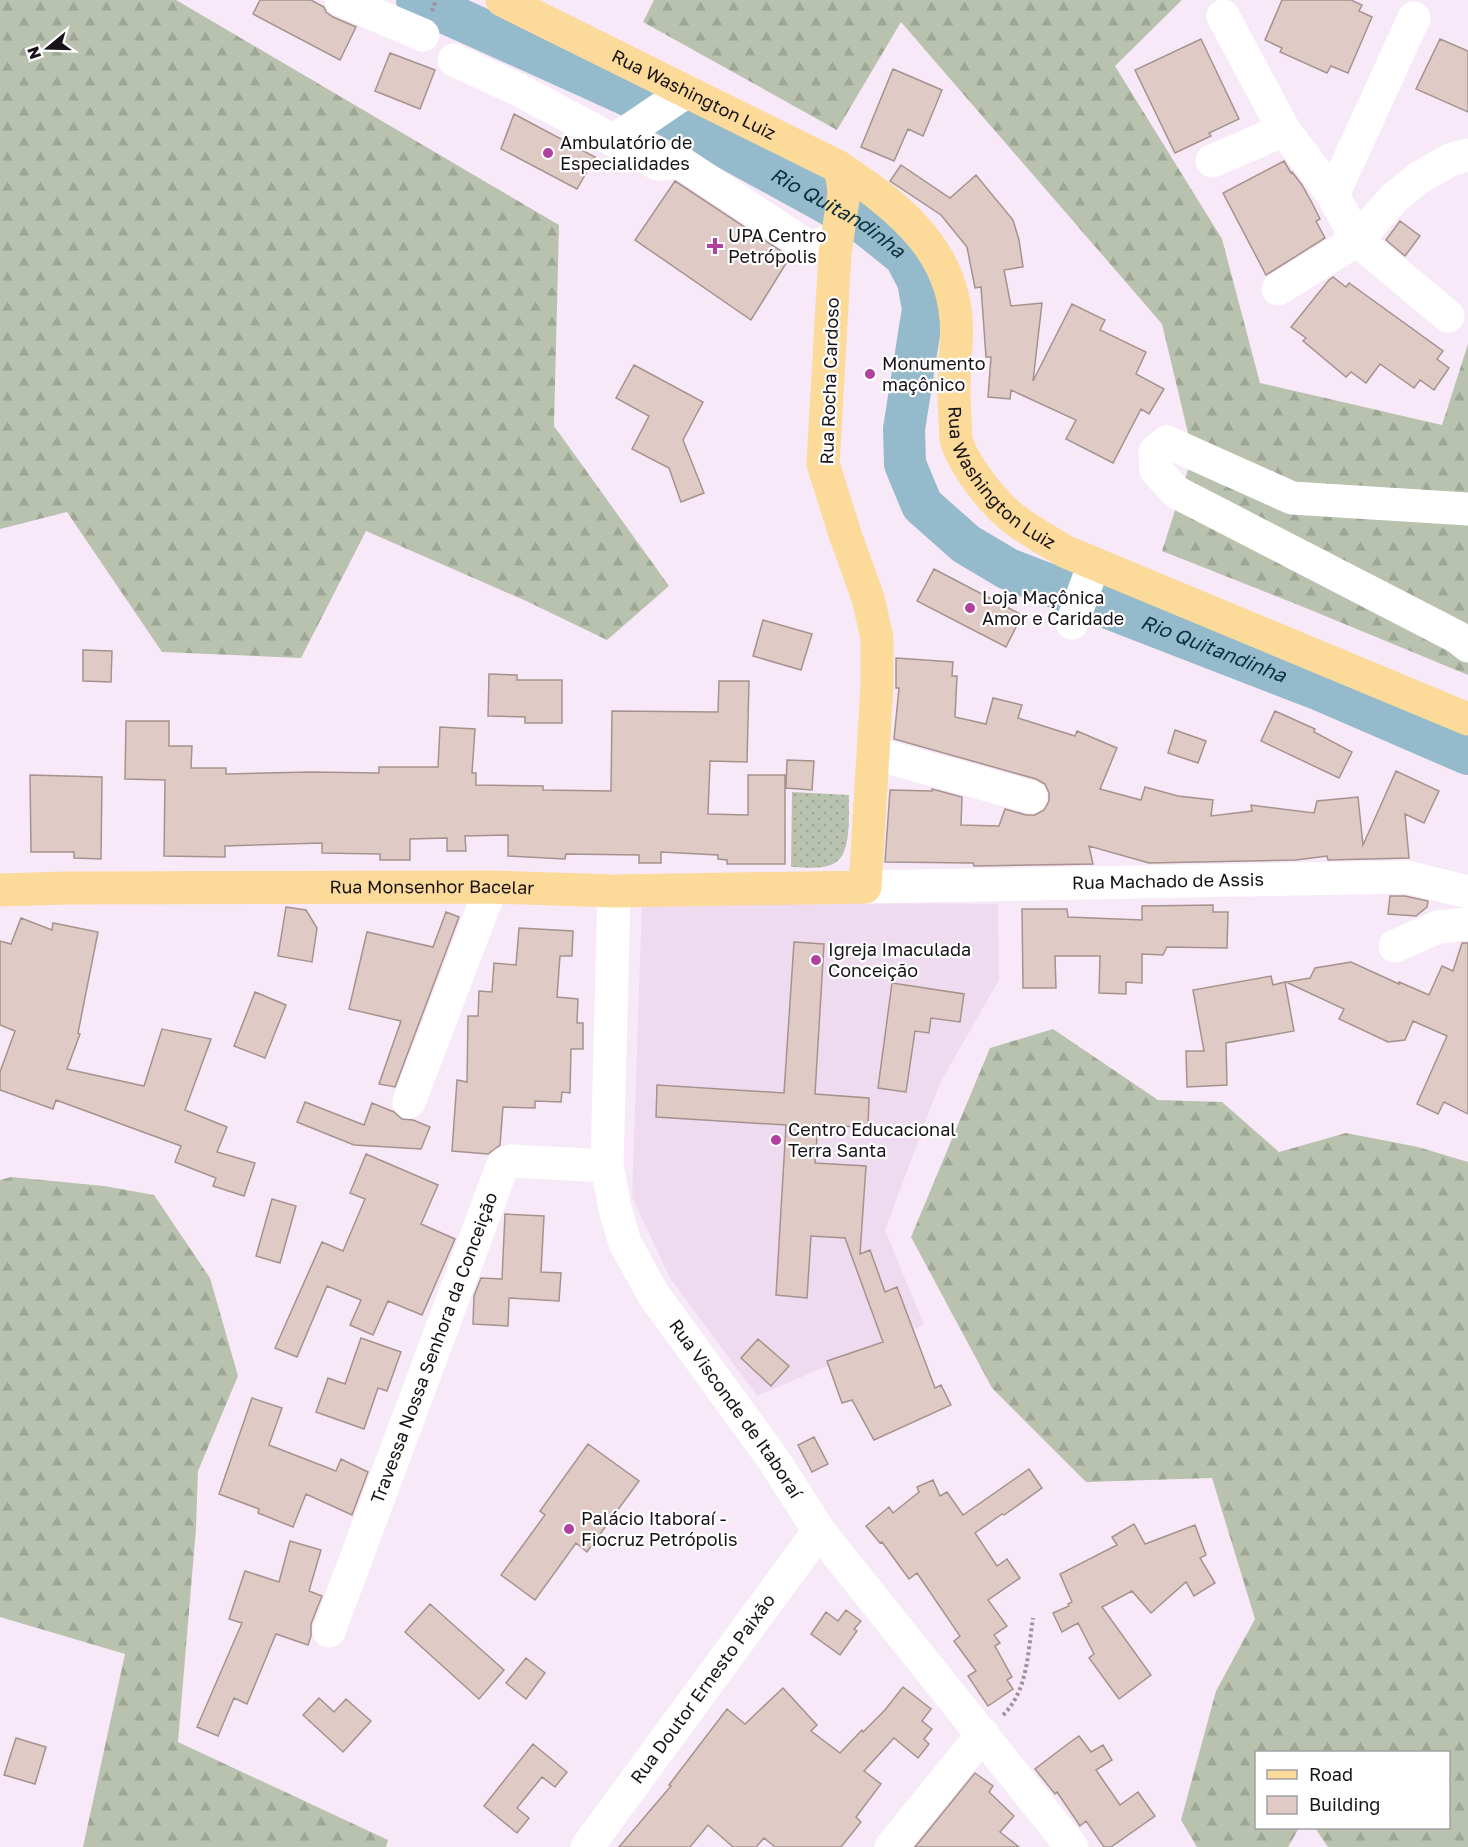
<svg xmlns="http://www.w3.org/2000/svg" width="1468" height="1847" viewBox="0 0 1468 1847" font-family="'Golos Text',sans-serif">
  <defs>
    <pattern id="forest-firs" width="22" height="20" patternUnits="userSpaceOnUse" patternTransform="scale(1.5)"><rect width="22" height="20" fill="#b9c2ae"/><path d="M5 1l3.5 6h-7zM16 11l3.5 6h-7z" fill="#9ea695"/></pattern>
    <pattern id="park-dots" width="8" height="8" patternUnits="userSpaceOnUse" patternTransform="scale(1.5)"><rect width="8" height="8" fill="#b9c2ae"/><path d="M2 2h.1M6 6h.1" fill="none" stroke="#9ea695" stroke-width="1.8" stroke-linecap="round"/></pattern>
  </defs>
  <rect width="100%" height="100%" fill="#f8e9f8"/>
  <path fill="#efdbf0" d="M642,902L998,904L999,980L940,1083L885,1230L924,1325L757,1396L670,1278L632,1197Z"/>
  <path fill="url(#forest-firs)" d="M0,0H176L559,225L554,426L669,586L607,640L524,600L366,531L301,658L162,652L67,512L0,529Z
    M654,0H1182L1115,66L1222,239L1260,383L1442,425L1468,344V675L1301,606L1162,551L1193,454L1162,324L901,22L837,130L643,22Z
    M1053,1029L1158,1100L1222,1102L1279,1152L1346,1133L1418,1147L1468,1162V1847H1328L1315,1828H1448V1752H1256V1828H1299L1288,1847H1197L1181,1820L1216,1691L1255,1619L1212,1478L1086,1482L992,1388L911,1237L990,1048Z
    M11,1177L104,1186L154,1195L210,1278L238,1376L198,1471L196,1528L178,1742L388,1840L386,1847H83L125,1654L0,1617V1180Z"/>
  <path fill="url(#park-dots)" d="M792,792L849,795C848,814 853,855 833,864C821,870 804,867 791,867Z"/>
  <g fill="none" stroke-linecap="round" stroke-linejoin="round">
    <path stroke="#94bacb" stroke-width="42" id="s1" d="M417,0L643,102L865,224L905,256L918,281L923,309L904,429L905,464L922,505L966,544L1008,569L1320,690L1468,754"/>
  </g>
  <path fill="#dfcac5" stroke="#a6928d" stroke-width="1.5" d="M260,0H311L324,7L326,12L333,17L356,27L340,60L253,14Z
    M1282,0H1351L1362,5L1359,11L1372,17L1348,73L1331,66L1327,73L1280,52L1282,48L1265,40Z
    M1201,39L1239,119L1209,133L1211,136L1175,153L1135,70Z
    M1440,39L1468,51V112L1416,89Z
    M390,53L435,70L420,109L375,91Z
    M893,69L942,90L923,136L908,129L894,161L861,147Z
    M514,114L595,157L577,189L501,149Z
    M1284,161L1291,173L1292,172L1302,185L1311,201L1320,219L1316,221L1325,238L1266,275L1223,193Z
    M901,165L950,198L976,175L1013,220L1019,240L1023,267L1004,270L1011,306L1042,303L1033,381L1072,304L1105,320L1100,330L1146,352L1136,374L1164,389L1149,414L1141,409L1113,463L1066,439L1076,420L1011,390L1010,399L988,397L991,357H986L981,287L975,288L967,247L941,215L890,181Z
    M675,181L790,257L751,320L635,240Z
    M1400,221L1420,236L1405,256L1386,240Z
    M1333,277L1346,287L1349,283L1443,351L1437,359L1449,368L1434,390L1420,380L1414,388L1380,364L1366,383L1351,372L1346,377L1303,341L1306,338L1291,327L1329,280Z
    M634,365L703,402L683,440L704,493L681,502L669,468L632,449L649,416L616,398Z
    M934,569L1022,615L1006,647L917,601Z
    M763,620L812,634L801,670L753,656Z
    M83,650L112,651L111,682L83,681Z
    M896,658L953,662L952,676H957L955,717L986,724L993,698L1022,705L1018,718L1075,736L1077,731L1117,748L1100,789L1141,800L1145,787L1178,796L1213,800L1211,816L1252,811L1251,805L1314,813L1317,801L1358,797L1363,845L1396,771L1439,791L1424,823L1405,814L1409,858L1328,860L1327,856L1296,860L1149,863L1089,846L1093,864L974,866L973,863L885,862L890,790L932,791V789L962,797L961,825L999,826L1005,809L1026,815H1035L1044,810L1049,801V793L1045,784L1036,779L894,739L899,688H896Z
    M489,674L517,675V680H562V723H525V717L488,716Z
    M719,681H749L747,762L710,761L708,814L748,815V775H785V864H727V860L718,859V855L661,852V863H639V855L566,854L565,859L508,856V835L465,836L466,851H447V838L410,839V860H380V854L322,853V843L225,846V857L164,856L165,780L125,779L126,721H169V746H192L191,768H226V774L310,772L379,773V767H438L440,727L475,729L472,773H476V785L543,786V790L611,791L612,711L718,712Z
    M1275,711L1315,729L1314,732L1352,752L1339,778L1261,741Z
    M1175,730L1206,741L1198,763L1168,753Z
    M787,760L814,761L812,790L786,788Z
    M30,775L102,777L101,859L74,858V852H31Z
    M1390,896H1405L1428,901L1427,907L1416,916L1388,914Z
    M1213,905V912H1228L1227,948L1167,947L1163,955L1142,954V983L1126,982V994L1099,993L1100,956H1055L1056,988H1023L1022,909H1067L1068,917L1142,920V906Z
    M286,907L306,910L317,928L312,962L278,956Z
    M446,912L459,917L395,1087L379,1084L401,1021L349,1009L367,932L433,947Z
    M21,918L52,930L53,923L98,932L78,1033L80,1034L67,1069L144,1086L162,1029L211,1039L185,1110L227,1127L217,1152L255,1163L244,1196L213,1186L216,1178L175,1162L181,1146L56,1100L53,1109L0,1090V1072L15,1031L0,1025V941L11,944Z
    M519,928L573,931L572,956H560L557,997L578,999L577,1023H583V1049H571L570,1093L562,1092L561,1102L535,1101V1108L503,1107L500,1145L488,1154L452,1151L457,1080L467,1082L468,1016H478L479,991L492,992L494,963L516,965Z
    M794,942L824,944L815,1094L869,1098L868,1128L818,1124L815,1163L866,1166L860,1254L870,1250L885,1292L897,1287L935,1388L941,1385L951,1405L874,1440L852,1400L842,1403L827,1361L883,1342L845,1238L811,1236L807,1298L776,1295L786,1125L656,1117L657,1085L784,1093Z
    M1462,943H1468V1114L1444,1102L1438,1114L1417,1104L1447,1036L1413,1021L1405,1040L1388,1042L1339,1019L1344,1009L1286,982L1310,978L1315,968L1351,962L1399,984V982L1429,995L1442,966L1453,971Z
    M1271,976L1273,985L1285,982L1294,1031L1226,1043L1227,1085L1187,1087L1186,1051H1204L1193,990Z
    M892,983L964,994L960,1022L931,1018L929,1033L915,1031L906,1092L878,1088Z
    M255,992L286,1005L265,1058L234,1046Z
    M305,1102L364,1125L372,1103L394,1112L402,1119L413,1120L430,1127L421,1149L354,1145L297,1122Z
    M366,1154L438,1185L421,1224L455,1239L422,1315L388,1301L373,1335L350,1325L361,1300L327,1286L297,1357L275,1348L322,1242L343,1251L365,1199L350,1193Z
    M272,1199L296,1206L280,1263L256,1256Z
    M505,1214L544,1216L541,1272L561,1273L559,1301L509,1298L508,1326L473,1324L474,1296L481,1278L502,1279Z
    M361,1338L401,1352L387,1391L378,1388L364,1429L316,1412L328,1378L345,1384Z
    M758,1339L789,1366L771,1386L741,1358Z
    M252,1398L282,1408L269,1445L336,1471L341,1459L368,1472L352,1515L306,1494L293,1527L258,1513L259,1509L219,1494Z
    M814,1437L828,1464L812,1472L798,1445Z
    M588,1444L639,1481L587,1552L576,1543L535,1600L501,1575L545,1515L540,1511Z
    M1029,1469L1042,1488L1004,1515L1002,1514L975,1533L997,1566L1007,1559L1020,1578L988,1600L1007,1626L994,1635L1000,1643L995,1646L1012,1677L1007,1680L1013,1689L988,1706L968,1676L976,1671L954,1641L960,1636L917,1573L909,1579L882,1542L880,1543L866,1526L889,1507L893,1513L919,1492L917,1487L933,1480L940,1496L947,1492L963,1515Z
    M1134,1524L1145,1544L1195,1525L1206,1555L1200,1558L1215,1583L1194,1596L1186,1582L1151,1613L1132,1591L1102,1607L1151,1675L1119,1699L1089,1658L1094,1654L1078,1623L1062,1632L1053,1613L1069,1606L1068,1604L1072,1602L1060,1574L1117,1545L1112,1537Z
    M290,1541L321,1550L309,1591L322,1596L311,1624V1636L308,1645L276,1634L247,1704L234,1698L218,1736L197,1727L242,1623L229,1619L245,1571L279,1582Z
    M430,1604L504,1670L479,1699L405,1632Z
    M846,1610L861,1621L854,1629L857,1631L840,1655L811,1634L826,1612L838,1621Z
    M526,1658L545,1673L526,1699L506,1683Z
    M903,1687L931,1709L922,1721L932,1729L924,1739L929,1744L918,1758L894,1738L864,1771L881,1784L856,1817L861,1822L841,1847H775L764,1838L756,1847H733L708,1825L690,1847H619L671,1786L669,1785L727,1709L745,1724L783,1688L817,1725L811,1731L840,1753L862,1730L863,1732L885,1710Z
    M319,1698L334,1712L346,1699L371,1721L343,1752L303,1715Z
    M1079,1736L1091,1752L1103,1745L1112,1760L1096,1770L1120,1805L1138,1792L1155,1816L1111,1847H1104L1086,1821L1080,1826L1057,1792L1055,1794L1035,1769L1069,1743Z
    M16,1738L46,1747L35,1784L4,1775Z
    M533,1744L567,1772L555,1787L542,1777L517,1808L529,1818L517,1833L484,1806Z
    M975,1773L993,1786L989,1792L1014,1816L1000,1832L1019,1847H915Z"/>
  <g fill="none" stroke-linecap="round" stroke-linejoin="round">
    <path stroke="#9d929d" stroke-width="4" stroke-dasharray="3 3" stroke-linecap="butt" d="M432,11L436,0
      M1003,1715C1028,1691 1028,1651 1033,1618"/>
    <g stroke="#fff" stroke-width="33">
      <path d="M341,0L423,35"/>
      <path d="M1223,16L1284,130L1333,195L1357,240L1448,316"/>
      <path d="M454,60L517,89L658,164L680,162L804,244L816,247L837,237"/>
      <path d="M615,140L687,91"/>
      <path d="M1212,161L1284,130"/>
      <path d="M1333,195L1414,18"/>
      <path d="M1278,289L1357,240L1394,198L1420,177L1452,159L1468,155"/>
      <path d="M1468,509L1292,498L1167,442L1155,452L1156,470L1176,492L1457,637L1468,646"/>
      <path d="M1072,623L1094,564"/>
      <path d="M873,753L1031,797"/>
      <path id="s2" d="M865,887L1407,877L1468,892"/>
      <path id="s3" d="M614,891L607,1166L615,1209L625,1243L653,1294L773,1459L819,1531L1072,1847"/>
      <path d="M1395,946L1438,927L1468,924"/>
      <path d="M409,1102L491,887"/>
      <path id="s4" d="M329,1631L502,1167L505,1163L511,1161L607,1166"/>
      <path id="s5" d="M587,1847L819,1531"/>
      <path d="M891,1847L983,1734"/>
    </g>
    <g stroke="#fbda9a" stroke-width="33">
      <path id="s6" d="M502,0L837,166C902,208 963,257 956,344C954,370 953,394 955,421C956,428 955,437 957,443C966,468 993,503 1014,519C1029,531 1047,540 1064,551L1468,719"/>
      <path id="s7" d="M0,890L68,888L491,887L614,891L865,887L877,686V638L868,598L846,537L823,464L835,253L844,193L842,176L837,166"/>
    </g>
  </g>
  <g fill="#b0419e" stroke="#fff" stroke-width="2">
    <circle cx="548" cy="153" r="6"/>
    <path d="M712 237h6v6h6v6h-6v6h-6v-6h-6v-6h6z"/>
    <circle cx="870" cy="374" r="6"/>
    <circle cx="970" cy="608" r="6"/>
    <circle cx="816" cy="960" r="6"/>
    <circle cx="776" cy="1140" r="6"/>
    <circle cx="569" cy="1529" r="6"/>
  </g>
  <g text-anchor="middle" stroke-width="4.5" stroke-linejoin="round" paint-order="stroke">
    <g font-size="18" fill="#181318" stroke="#fff">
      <text dy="6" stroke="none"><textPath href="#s6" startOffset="214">Rua Washington Luiz</textPath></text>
      <text transform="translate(830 381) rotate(-88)" y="6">Rua Rocha Cardoso</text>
      <text dy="6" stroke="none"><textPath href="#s6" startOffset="753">Rua Washington Luiz</textPath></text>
      <text dy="6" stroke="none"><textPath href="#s2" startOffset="303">Rua Machado de Assis</textPath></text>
      <text dy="6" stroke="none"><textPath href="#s7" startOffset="432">Rua Monsenhor Bacelar</textPath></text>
      <text dy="6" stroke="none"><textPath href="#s4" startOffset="302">Travessa Nossa Senhora da Conceição</textPath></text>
      <text dy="6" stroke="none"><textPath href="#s3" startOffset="554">Rua Visconde de Itaboraí</textPath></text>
      <text dy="6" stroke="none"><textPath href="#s5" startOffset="196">Rua Doutor Ernesto Paixão</textPath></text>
    </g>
    <g font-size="18" fill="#181318" stroke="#fff" text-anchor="start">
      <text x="560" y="149">Ambulatório de<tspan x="560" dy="21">Especialidades</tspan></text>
      <text x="728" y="242">UPA Centro<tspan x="728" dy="21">Petrópolis</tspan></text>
      <text x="882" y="370">Monumento<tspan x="882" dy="21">maçônico</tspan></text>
      <text x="982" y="604">Loja Maçônica<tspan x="982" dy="21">Amor e Caridade</tspan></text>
      <text x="828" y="956">Igreja Imaculada<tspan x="828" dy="21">Conceição</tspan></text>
      <text x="788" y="1136">Centro Educacional<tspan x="788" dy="21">Terra Santa</tspan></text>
      <text x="581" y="1525">Palácio Itaboraí -<tspan x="581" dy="21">Fiocruz Petrópolis</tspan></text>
    </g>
    <g font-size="20" font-style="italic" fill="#0c303d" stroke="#fff">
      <text dy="7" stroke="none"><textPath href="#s1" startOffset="472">Rio Quitandinha</textPath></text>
      <text dy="7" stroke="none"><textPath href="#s1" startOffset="1138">Rio Quitandinha</textPath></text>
    </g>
  </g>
  <rect x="1255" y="1751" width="195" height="78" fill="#ffffff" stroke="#a3a1a3" stroke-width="1.5"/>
  <rect x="1267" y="1770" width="30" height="9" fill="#fbda9a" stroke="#a3a1a3" stroke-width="1.5"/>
  <text x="1309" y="1781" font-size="18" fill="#181318">Road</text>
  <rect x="1267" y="1796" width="30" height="18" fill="#dfcac5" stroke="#a3a1a3" stroke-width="1.5"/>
  <text x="1309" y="1811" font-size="18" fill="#181318">Building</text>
  <g transform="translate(48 48) rotate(251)" stroke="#ffffff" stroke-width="4.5" paint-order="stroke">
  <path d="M0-4.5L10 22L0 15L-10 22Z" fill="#181318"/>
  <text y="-9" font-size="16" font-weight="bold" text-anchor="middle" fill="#181318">N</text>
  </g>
</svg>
